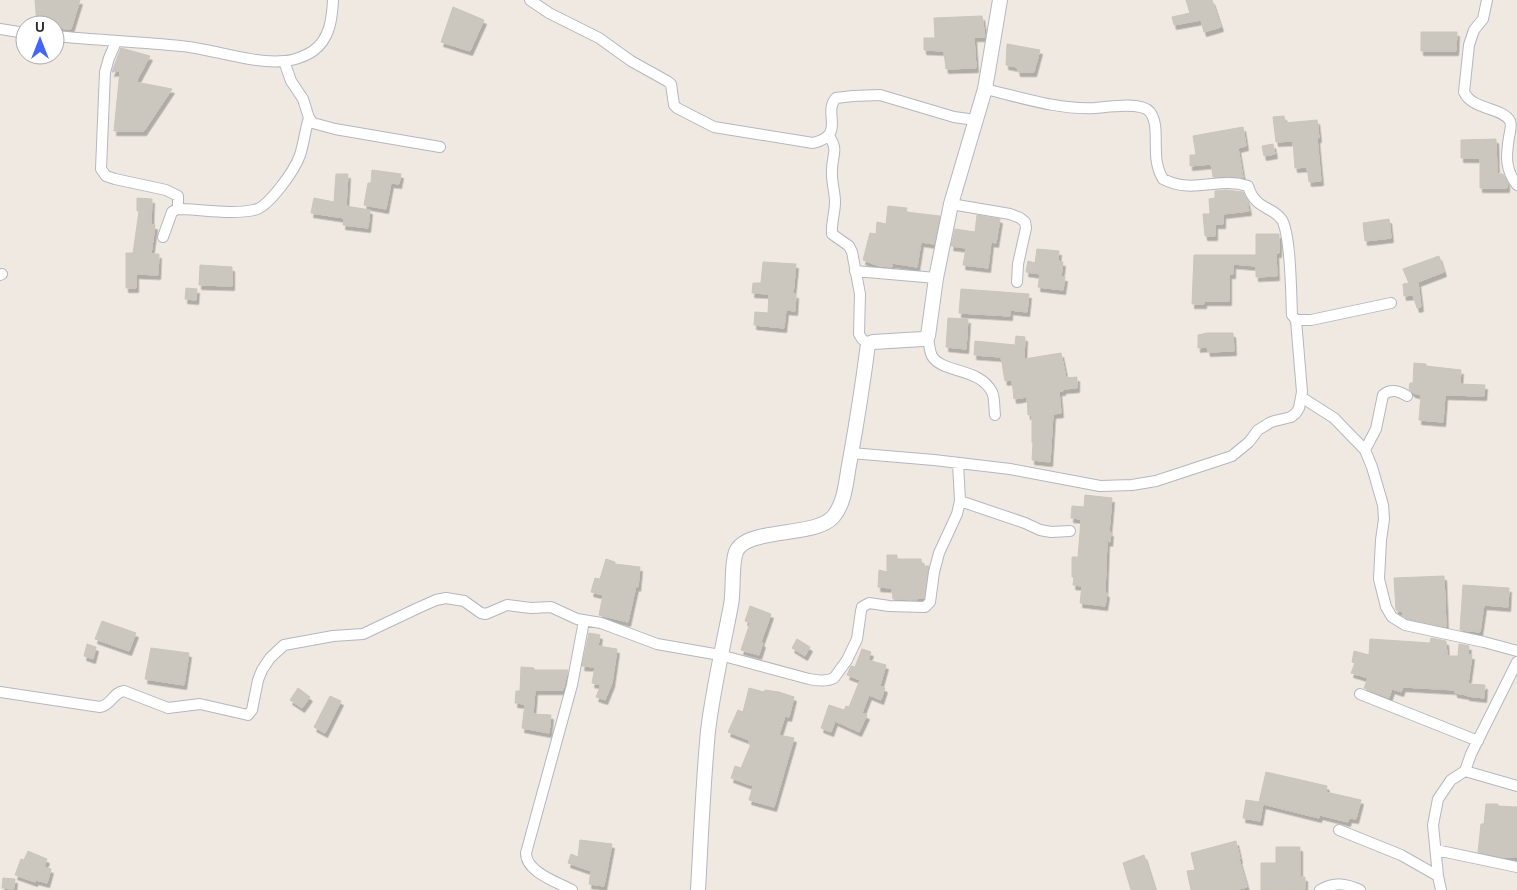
<svg xmlns="http://www.w3.org/2000/svg" width="1517" height="890" viewBox="0 0 1517 890" font-family="Figtree,sans-serif">
  <defs>
    <filter id="shadow"><feDropShadow dx="2.5" dy="4.5" stdDeviation="0" flood-color="#0004"/></filter>
  </defs>
  <rect width="100%" height="100%" fill="#efe9e1"/>
  <path fill="#cbc7bf" stroke="#cbc5ba" filter="url(#shadow)" d="M35,0H80L71,29L55,28V25H37Z
    M1186,0H1212L1221,27L1204,32L1201,20L1174,25L1172,17L1190,13Z
    M453,7L484,20L470,51L441,42Z
    M982,16L985,37H974L976,68L946,69L944,51L924,50V38H935L934,18Z
    M1421,32H1457L1456,51H1421Z
    M1007,44L1040,50L1034,72H1018L1017,67L1006,65Z
    M121,48L150,56L136,82L172,89L144,131H114L120,71L112,72Z
    M1284,116L1285,123L1317,120L1319,138H1317L1321,181L1309,182L1307,167L1295,168L1293,141L1276,142L1273,117Z
    M1243,127L1246,146L1238,148L1243,178L1227,176L1213,177L1211,164L1190,166V155H1196L1193,136Z
    M1496,139L1497,174H1503L1507,182V188H1480V158H1461V140Z
    M1273,144L1275,154L1264,156L1262,146Z
    M372,170L401,174L399,184L391,183L386,209L364,205L368,183H371Z
    M336,174H348L346,206L370,210L368,228L343,225L344,218L311,213L314,198L334,202Z
    M1226,190L1243,192L1247,201L1249,211L1223,214V224H1215V236H1205L1203,214H1210L1209,199L1215,198V191Z
    M137,198L152,199L151,225H155L151,254H159L158,275L136,274V288H126V253H133L139,211H137Z
    M888,206L907,208L906,212L940,216L934,244L921,242L917,267L892,263V267L879,266L863,260L870,233L876,234L877,222L886,224Z
    M977,215L1000,219L996,243L991,242L988,268L963,265L966,248L951,246L955,229L975,232Z
    M1389,219L1391,238L1365,241L1363,223Z
    M1256,234H1279V253H1276L1277,276L1256,277V266L1233,264V274H1229V301H1204V304H1192L1194,255H1256Z
    M1037,249L1059,251L1058,261L1063,262L1061,277H1065L1063,290L1038,287L1040,274L1026,272L1028,261L1035,263Z
    M1439,256L1444,272L1418,282L1421,307L1417,308L1413,295L1404,296L1403,284L1409,283L1403,269Z
    M763,262L796,264L793,294H796L795,311L786,310L784,328L754,325L755,312L768,313L769,294L752,293L753,283H761Z
    M200,265L232,267V286L199,285Z
    M186,288L197,289L196,300L185,299Z
    M961,289L1029,294L1027,312L1010,310V316L959,313Z
    M948,318L968,319L966,349L946,347Z
    M1207,333H1233L1234,351L1208,352L1207,347L1198,348V335Z
    M1016,336L1025,337L1024,359L1061,353L1066,378L1077,377V388L1063,389V391H1059L1061,413L1053,414L1050,462L1032,460L1033,443H1032V415H1028L1027,397L1014,399L1012,380L1005,381L1001,357L974,355L975,341L1015,345Z
    M1414,363L1426,364V366L1461,370L1460,384L1485,385L1484,396L1445,395L1443,422L1419,420L1421,395L1413,393L1409,389L1410,383H1413Z
    M1085,495L1112,498L1109,532H1111L1110,542L1107,541L1105,593H1107L1105,606L1080,603L1082,586L1073,585L1074,577H1072V557H1078L1081,519L1071,518L1072,506L1084,507Z
    M887,555H897V559H921L922,566H929L924,598H917V600L893,599L892,588L878,587L879,570L887,572Z
    M606,559L615,562V564L640,567L638,587L636,586L628,622L599,615L603,595L591,592L595,578L600,579Z
    M1444,576L1446,627L1408,619L1403,616V612L1396,610L1394,578Z
    M1463,585L1509,588L1508,607L1484,605L1480,632L1460,630Z
    M750,606L771,614L761,642L763,643L759,655L741,650L750,623L745,621Z
    M102,621L136,633L129,651L95,639Z
    M589,633L600,635L598,646L617,649L612,683L605,700L596,697L601,685L592,683L595,667L582,666Z
    M1431,638L1446,641L1447,656H1458L1459,644L1469,646L1468,655H1472L1468,684L1485,685L1484,698L1467,696V695L1455,693V690L1403,687L1401,692L1392,689L1389,698L1364,688L1368,678L1351,673L1355,663L1352,662L1354,651L1369,655L1370,639L1430,643Z
    M797,639L810,647L805,656L792,648Z
    M87,644L96,647L93,659L84,656Z
    M151,648L189,653L184,685L145,679Z
    M862,649L871,652L868,660L886,665L880,686L885,688L881,700L869,695L862,713L867,715L859,732L835,721L831,732L821,728L829,705L844,710L846,706L849,707L860,680L847,675L851,666L855,667Z
    M521,667L534,668V670H568L563,690H535L533,714L551,715L549,733L522,728L525,704L515,703L516,691H520Z
    M298,688L310,697L302,708L290,700Z
    M749,688L764,692L765,690L779,692L794,697L789,717L785,716L779,735L794,738L774,807L749,800L753,786L731,778L735,766L741,768L751,744L749,743V740L728,732L738,710L743,712Z
    M330,696L341,701L325,733L314,727Z
    M1266,772L1327,786L1326,792L1361,800L1356,819L1349,818L1348,822L1320,815L1319,818L1263,804L1260,821L1243,818L1246,800L1259,802Z
    M1486,804H1498V806L1517,807V857H1501L1478,852L1481,824H1484Z
    M580,840L612,844L604,886L589,884L591,871L568,863L571,854L578,857Z
    M1236,841L1240,859H1239L1247,887L1235,890H1191L1187,871L1195,870L1191,853Z
    M1276,847H1300V877H1305V889L1261,890V863H1276Z
    M28,851L47,859L44,867L51,869L47,883L36,880L35,882L15,875L21,859L24,860Z
    M1144,855L1155,890H1131L1123,863Z
    M3,878L15,879L14,889L2,888Z"/>
  <g fill="none" stroke-linecap="round" stroke-linejoin="round">
    <defs>
      <path id="street" d="M530,0L549,13L599,38L631,61L667,81L671,84L674,105L677,108L714,127L813,143C847,135 822,113 836,98L853,96L880,95L954,117L975,120
        M1487,0L1483,19L1474,30L1469,45L1464,92C1472,110 1502,107 1510,121C1512,126 1510,132 1509,137C1506,156 1505,170 1517,185
        M0,29L25,33
        M55,36C97,40 139,42 181,46C213,49 252,64 284,61C292,61 306,56 313,51C330,39 332,19 333,0
        M116,42L109,58L105,72L101,169L106,176L115,179L166,190L178,196V209
        M284,61L291,81L303,99L309,118L313,123L335,129L440,147
        M985,89C1020,97 1058,110 1095,108C1108,107 1141,101 1150,112C1162,128 1149,157 1163,179C1194,195 1218,176 1248,186C1255,210 1273,206 1282,220C1291,236 1291,294 1292,315L1296,320H1311L1391,303
        M829,136C839,151 832,154 832,170C831,181 835,191 835,202C835,213 831,223 832,234L849,246L852,252L860,294L859,334L862,339L868,344
        M951,204L1010,214L1020,218L1025,222L1026,228L1018,264L1017,282
        M163,237L172,212L177,209C201,209 230,215 254,210C268,208 295,170 300,155C304,143 305,130 309,118
        M855,271L936,278
        M0,275L2,274
        M928,336C929,342 929,350 932,356C943,374 979,367 992,392C995,398 994,408 995,415
        M1301,397L1334,418L1365,450L1372,467L1383,505L1384,519L1381,540L1379,579L1386,607L1392,617L1405,625L1484,642L1517,651
        M1365,450L1376,429L1383,395C1391,388 1399,391 1407,396
        M851,453L934,460L1010,469L1100,486L1132,485L1156,481L1232,456L1249,442L1258,430L1271,422L1291,417L1296,413L1299,408L1302,392L1296,320
        M960,501L1025,523L1040,530L1051,532L1070,531
        M0,692L100,707C112,705 113,692 124,691L168,708L200,704L248,715L252,710L258,680L262,670L270,658L284,645L333,636L363,634L418,608L436,600L446,598L464,601L481,613L486,614L507,605L531,608L551,607L577,619L601,623L657,644L720,655L809,679C818,681 826,682 834,678L847,660L857,639L861,611L862,607L869,603L889,606L925,607L930,602L934,572L939,553L957,514L960,501L958,463
        M1360,694L1478,741
        M1465,771L1517,786
        M1339,830L1401,855L1438,876L1441,890
        M1436,850L1517,867
        M1438,876L1433,825L1438,799L1451,780L1465,771L1471,754L1517,662
        M572,890C557,882 526,872 526,853L572,685L584,621
        M1320,890C1335,882 1345,883 1360,890"/>
      <path id="secondary" d="M698,890C701,837 703,784 708,731C713,689 723,647 731,605C734,590 731,565 736,552C746,527 814,538 833,517C846,502 846,478 850,460C857,421 863,383 868,344L873,342L923,339L928,336L936,278L951,204L985,89L1000,0"/>
    </defs>
    <use href="#street" stroke="#b4b7c1" stroke-width="12"/>
    <use href="#secondary" stroke="#b4b7c1" stroke-width="16"/>
    <use href="#street" stroke="#fff" stroke-width="10"/>
    <use href="#secondary" stroke="#fff" stroke-width="14"/>
  </g>
  <g transform="translate(40 40)"><circle r="24" fill="#ffffff" stroke="#ababab"/>
  <path d="M0-4L9 19L0 12L-9 19Z" fill="#4264fb"/>
  <text y="-8" font-size="14" font-weight="bold" text-anchor="middle" fill="#2e2e2e">U</text>
  </g>
</svg>
